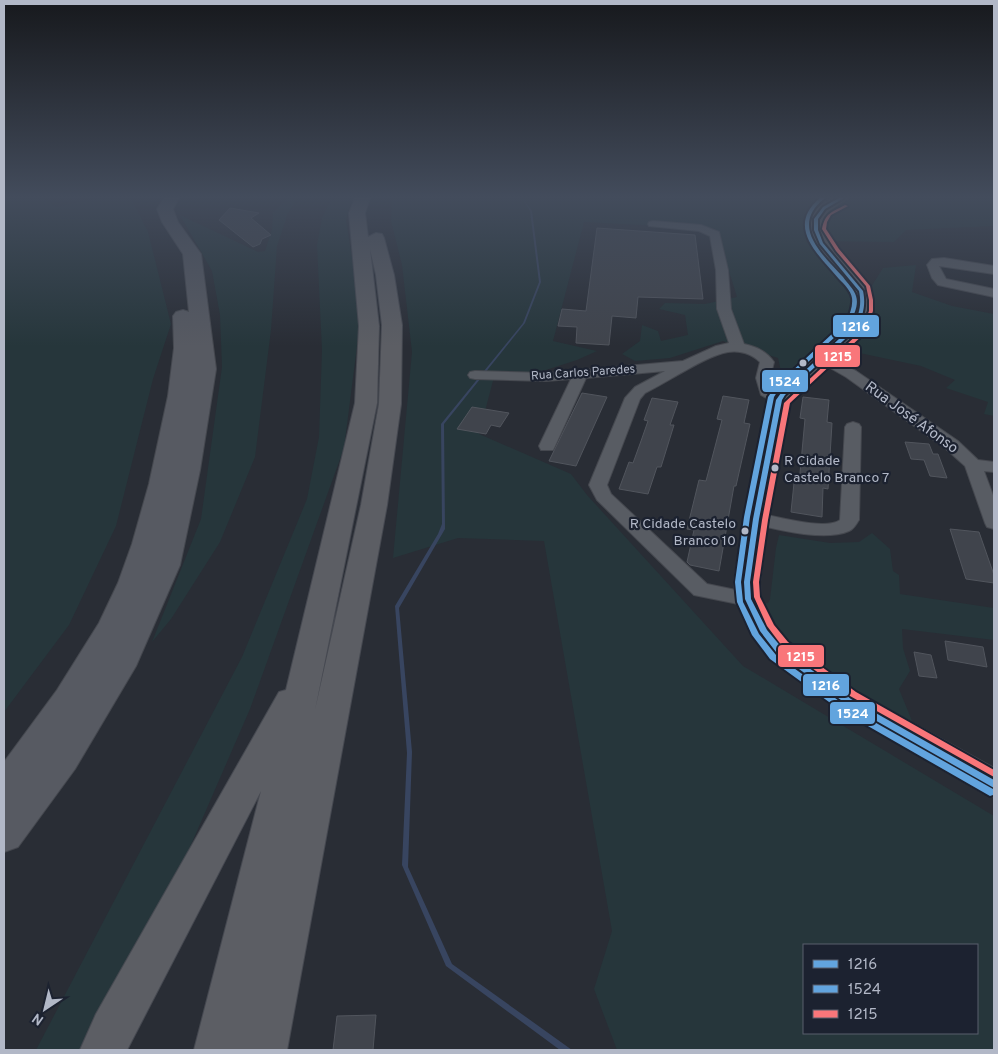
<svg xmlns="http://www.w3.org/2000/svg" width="998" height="1054" viewBox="0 0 998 1054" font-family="Overpass,sans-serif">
  <rect width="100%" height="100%" fill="#292d35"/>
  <path fill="#26363b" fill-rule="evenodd" d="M4,198H43L57,207L97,198H131L148,232L171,324L153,379L116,526L69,625L4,712Z
    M288,198H297L288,213L277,246L271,330L255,457L220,542L171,619L152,642L201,519L222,367L220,315L212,271L180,215L258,252L265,251L272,230L273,213Z
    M332,198H352L346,220L361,315L344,448L250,709L187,854L94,1050H36L242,657L307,499L319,437L322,350L317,245L322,218Z
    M392,198H994V226L906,230L894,242L806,241C816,253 828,263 839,274C878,314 837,335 807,361L804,360L799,365L801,366L783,380L778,358L723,341L670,358L635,361L622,354L640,341L642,325L658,331L661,341L688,335L685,315L659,309L665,303L705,304L737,297L716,229L584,222L553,341L597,351L577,360L521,378L494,377L479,434L571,474L587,495L743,666L994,816V1050H617L594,989L612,931L544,541L458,538L393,558L412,352L402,265L391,221ZM804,945H977V1033H804Z
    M916,265L912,292L952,306L994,314V416L984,414L988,402L946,388L955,380L921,366L850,351L874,317L875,306L871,287L883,268Z
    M872,533L890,549L893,571L899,575L900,594L994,608V640L902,629L903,648L910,671L899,689L919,738L787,650L759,604L768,603L770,599L776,548L779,535L830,543L859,542Z"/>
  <path fill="#384560" d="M522,198L532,211L541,282L525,323L444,424L445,529L399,608L412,752L408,867L452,964L572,1050H560L446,966L402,865L407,753L395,606L438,534L442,524L441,424L523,323L539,282L530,211Z"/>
  <path fill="#40444c" stroke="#51555d" d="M230,208L259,213L251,218L271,235L262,239L260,244L253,247L219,220Z
    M597,228L695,235L703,299L638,297L636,318L612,316L609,345L576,343L577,327L558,326L562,309L586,311Z
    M582,393L607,397L576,466L549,461Z
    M723,396L749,400L744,423L750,424L736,486H734L719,571L690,565L687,562L694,530L687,529L699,480L706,481L722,420L717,419Z
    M803,397L829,400L827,422L832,423L828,489L823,488L822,517L791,512L794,483L799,484L805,419L800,418Z
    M652,398L678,402L670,425H674L661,467H657L648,494L619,489L629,462L633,463L641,441L648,421L644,420Z
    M472,407L509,413L500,427L491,425L486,434L457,429Z
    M905,442L929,444L933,454H938L947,478L930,476L924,460L911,459Z
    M950,529L979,532L994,575V583L966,579Z
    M945,641L983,647L987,667L948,660Z
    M914,652L931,655L937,678L919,676Z
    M376,1015L373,1050H333L337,1016Z"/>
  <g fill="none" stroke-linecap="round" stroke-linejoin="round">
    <defs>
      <path id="minor" d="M653,221L701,225L719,232L728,270L731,309L744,344C757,347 766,351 774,362L770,378L773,390L787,400L784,403L779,405L761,395L756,378L760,362C752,354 740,350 728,352C705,356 668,382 645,393L640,399L607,485L611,494L707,584L755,594L758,599L755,604L748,606L694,595L597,500L589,485L625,398L635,387L665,371L586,378L555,446L553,450H541L539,446L571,379L546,381L475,379L470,378L468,375L470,372L475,371L546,373L683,361L716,346L729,343L717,309L716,270L710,236L699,231L649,226L648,224L649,222Z
        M944,258L994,266V274L939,266L946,279L994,289V297L938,285L932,278L927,265L932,259Z
        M823,354L856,371L958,441L978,460L994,462V472L984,471L994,498V529L987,527L985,523L965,466L946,449L846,377L818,361L816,358L818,355Z
        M853,422L859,424L861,427L859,520C856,524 854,529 849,531C824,542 775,529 749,523L747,519L749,515L756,513C775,516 825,531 840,520L845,427L847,424Z"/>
      <path id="tertiary" d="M832,198H848L829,211L823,219V230L836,252L869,291L871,309L862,330L789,400L768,519L760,582L761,599L775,626L789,643L858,693L994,768V797L983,793L838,709L769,657L750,631L735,599L734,582L744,519L769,400L776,390L849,324C853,314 857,304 853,293C851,286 844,280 840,275C816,248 788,222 832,198Z"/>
      <path id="secondary" d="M164,198H179L173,209L178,222L201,254L216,369L200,470L180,565L136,666L75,769L18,847L4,852V762L57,690L99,623L118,583L132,544L149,484L168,396L174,348L173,316L176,312L183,310L189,312L183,254L162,222L157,209Z"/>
      <path id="trunk" d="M355,198H370L365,213L368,237L376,233L382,234L384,238L394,275L402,325L401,404L387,505L287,1050H194L261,791L127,1050H80L96,1014L279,692L286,690L355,403L359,326L349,213ZM370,249L376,275L382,325L379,404L361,505L315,710L377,403L379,326Z"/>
    </defs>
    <use href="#minor" stroke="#45484f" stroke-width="2"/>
    <use href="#tertiary" stroke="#45484f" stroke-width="2"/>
    <use href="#secondary" stroke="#45484f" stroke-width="2"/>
    <use href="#trunk" stroke="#464951" stroke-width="2"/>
    <use href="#minor" fill="#585c63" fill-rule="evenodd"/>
    <use href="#tertiary" fill="#585c63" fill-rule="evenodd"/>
    <use href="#secondary" fill="#575a62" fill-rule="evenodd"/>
    <use href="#trunk" fill="#5c5e64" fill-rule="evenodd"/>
    <defs>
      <path id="bus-1" d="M839,198H844L825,209L818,219V230L823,243L863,291C866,305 863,314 858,327L785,395L782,400L759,519L750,582L751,599L767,630L782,648L851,699L994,780V788L845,703L776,652L760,631L745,599L744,582L753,519L776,400L781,393L854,325C859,313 862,305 859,291L820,244L814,230V219L823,207Z"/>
      <path id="bus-2" d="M820,198H825C789,226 822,254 843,277C847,283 854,289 856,296C859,305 854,314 851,322L779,389L774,397L750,517L741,582L743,602L759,634L776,655L846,706L993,789L994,792L993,795L990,796L840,710L770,659L752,635L737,602L735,582L744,517L768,397L775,387L847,320C850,313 853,306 852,298C851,291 844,284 839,279C819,255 785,227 820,198Z"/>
      <path id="bus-3" d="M845,205L848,206L831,215L827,222L826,229L839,249L870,286L873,300V311L865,333L790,403L768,520L759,582L760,597L774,625L788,642L856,692L994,770V777L850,696L782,646L767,626L754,597L753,582L762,520L784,403L861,331L869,311V300L866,286L836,251L822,229C825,213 832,212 845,205Z"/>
    </defs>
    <use href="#bus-1" stroke="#1c2230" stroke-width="4"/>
    <use href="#bus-2" stroke="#1c2230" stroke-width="4"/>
    <use href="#bus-3" stroke="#1c2230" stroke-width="4"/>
    <use href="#bus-1" fill="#62a4de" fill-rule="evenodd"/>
    <use href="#bus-2" fill="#62a4de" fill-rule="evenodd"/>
    <use href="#bus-3" fill="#f9767a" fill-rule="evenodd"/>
  </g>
  <linearGradient id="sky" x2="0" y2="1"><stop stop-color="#17191d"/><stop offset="0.57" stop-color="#434c5c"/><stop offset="1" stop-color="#434c5c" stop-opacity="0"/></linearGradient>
  <rect width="998" height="346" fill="url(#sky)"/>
  <g fill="#b2b8c7" stroke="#1c2230" stroke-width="2">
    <circle cx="803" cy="363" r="4.5"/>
    <circle cx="775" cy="468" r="4.5"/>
    <circle cx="745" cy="531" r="4.5"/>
  </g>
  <g text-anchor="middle" stroke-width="4.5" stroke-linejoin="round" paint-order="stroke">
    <g font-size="12" fill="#b2b8c7" stroke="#1c2230">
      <text transform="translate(583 372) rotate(-4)" y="4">Rua Carlos Paredes</text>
    </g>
    <g font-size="14" fill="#b2b8c7" stroke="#1c2230" text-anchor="start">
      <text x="784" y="465">R Cidade<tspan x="784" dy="17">Castelo Branco 7</tspan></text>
      <text x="736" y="528" text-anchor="end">R Cidade Castelo<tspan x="736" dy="17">Branco 10</tspan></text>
    </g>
    <g font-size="15" fill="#b2b8c7" stroke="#1c2230">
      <text transform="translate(912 417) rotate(36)" y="5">Rua José Afonso</text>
    </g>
  </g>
  <g stroke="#1c2230" stroke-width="2">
    <rect x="832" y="314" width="48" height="24" rx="5" fill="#62a4de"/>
    <rect x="814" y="344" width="47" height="24" rx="5" fill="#f9767a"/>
    <rect x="761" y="369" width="48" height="24" rx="5" fill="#62a4de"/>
    <rect x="777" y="644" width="48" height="24" rx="5" fill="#f9767a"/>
    <rect x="802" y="673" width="48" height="24" rx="5" fill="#62a4de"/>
    <rect x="829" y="701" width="47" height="24" rx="5" fill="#62a4de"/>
  </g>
  <g font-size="14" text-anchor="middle" font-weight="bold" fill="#fff">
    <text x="856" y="331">1216</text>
    <text x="838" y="361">1215</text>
    <text x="785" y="386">1524</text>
    <text x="801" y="661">1215</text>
    <text x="826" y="690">1216</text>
    <text x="853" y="718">1524</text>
  </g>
  <rect width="998" height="1054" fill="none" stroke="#b2b8c7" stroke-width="10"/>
  <rect x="803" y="944" width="175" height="90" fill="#1c2230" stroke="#585e6c"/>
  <rect x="813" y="960" width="25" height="8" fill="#62a4de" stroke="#585e6c"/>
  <text x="848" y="969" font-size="15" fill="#b2b8c7">1216</text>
  <rect x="813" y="985" width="25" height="8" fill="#62a4de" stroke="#585e6c"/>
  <text x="848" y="994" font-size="15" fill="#b2b8c7">1524</text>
  <rect x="813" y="1010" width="25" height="8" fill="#f9767a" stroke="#585e6c"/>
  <text x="848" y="1019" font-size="15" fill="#b2b8c7">1215</text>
  <g transform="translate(45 1009) rotate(215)" stroke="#1c2230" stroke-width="4" paint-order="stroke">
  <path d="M0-4L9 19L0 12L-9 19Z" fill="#b2b8c7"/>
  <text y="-8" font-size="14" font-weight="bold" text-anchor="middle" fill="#b2b8c7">N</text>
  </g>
</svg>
